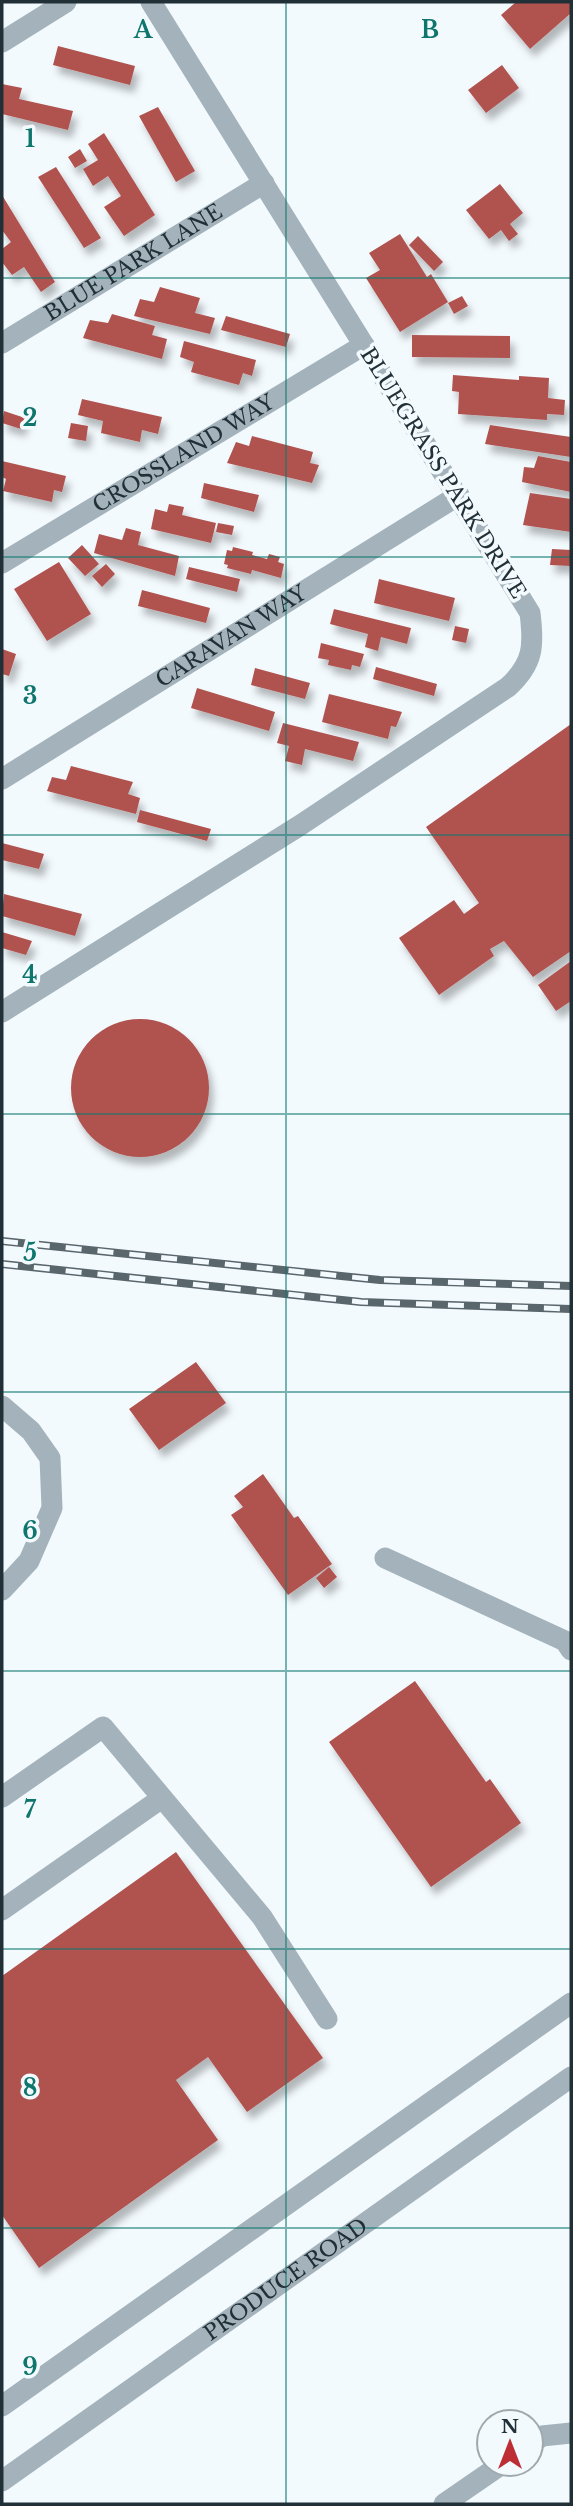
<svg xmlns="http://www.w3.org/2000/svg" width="573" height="2506" viewBox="0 0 573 2506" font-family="'Libre Baskerville',serif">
  <defs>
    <filter id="shadow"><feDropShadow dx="4.5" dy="8" stdDeviation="3.5" flood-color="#0004"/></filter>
  </defs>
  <rect width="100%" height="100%" fill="#f3fafe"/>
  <path fill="#b05350" filter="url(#shadow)" d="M516,2H571V13L530,49L501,15Z
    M58,46L135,66L130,85L53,65Z
    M502,65L519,88L486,113L468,90Z
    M2,84L22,88L19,99L73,111L68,130L2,114Z
    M158,107L195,171L176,182L139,116Z
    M104,133L155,215L124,236L104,207L121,196L108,176L93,186L83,169L98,160L88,144Z
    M80,149L87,161L75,168L68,157Z
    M56,167L101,238L84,248L38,177Z
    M500,184L523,213L510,224L518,234L509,241L501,230L489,239L466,210Z
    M2,195L55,282L41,292L24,267L12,275L2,262V249L11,242L2,230Z
    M400,234L427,277L431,274L448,302L400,332L366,278L380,270L369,253Z
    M418,236L443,262L434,271L409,245Z
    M160,287L200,298L195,313L215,318L210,334L134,316L140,299L154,302Z
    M462,296L468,306L454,314L448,303Z
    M112,314L155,326L152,335L167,339L162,359L83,338L90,320L108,323Z
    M226,316L290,334L286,347L221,330Z
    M412,335L510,336V358L412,357Z
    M184,341L256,360L252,376L243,373L239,385L191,372L194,362L180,357Z
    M453,375L519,380V376L549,378L548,398L565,400L564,415L547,414V420L458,414L459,392L452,391Z
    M82,399L162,417L158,434L142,430L140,442L101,433L103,421L78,415Z
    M4,411L25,418L21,429L2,423Z
    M71,423L88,426L86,441L68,438Z
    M490,425L571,437V457L485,444Z
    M252,436L313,452L310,463L319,465L312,483L227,463L236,442L249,446Z
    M538,456L571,462V492L522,482L524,467L534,468Z
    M2,461L66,476L62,492L54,490L52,502L3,491L6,479L2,477Z
    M204,483L259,495L254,512L201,498Z
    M530,493L571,499V532L523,525Z
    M169,504L184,507L182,515L216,523L211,543L151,529L155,509L167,512Z
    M218,523L234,526L232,535L216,532Z
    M126,528L141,532L138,545L179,556L175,576L94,553L99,534L122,540Z
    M82,545L99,564L85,576L68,558Z
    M233,547L253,552L252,555L267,559L269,554L280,557L278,562L284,564L281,578L252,570L251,574L227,568L228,565L224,564L227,550L232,551Z
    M552,549L571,550V566L550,565Z
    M59,562L91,614L47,641L14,589Z
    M106,564L115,574L102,587L92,576Z
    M189,567L240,579L237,592L186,579Z
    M379,579L455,598L449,621L374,603Z
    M142,590L210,608L206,623L138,606Z
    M334,609L411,628L407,644L381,637L378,651L365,647L368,634L330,624Z
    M455,626L469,629L466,643L452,640Z
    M321,643L364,654L360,667L352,665L351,670L328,665L329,660L318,658Z
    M2,649L16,654L9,676L2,674Z
    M376,667L437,684L434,696L373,679Z
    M255,668L310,683L305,699L251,685Z
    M197,688L275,712L269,731L191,708Z
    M329,694L402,712L396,727L391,726L388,739L322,722Z
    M283,723L359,742L353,761L305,749L302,765L285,761L289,746L277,743Z
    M571,724V951L533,977L504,941L490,949L494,956L439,995L399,938L454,900L464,914L479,903L426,827Z
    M71,766L133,782L128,794L140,798L136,814L47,791L52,777L66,780Z
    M140,810L211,829L207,841L137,822Z
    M2,843L44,854L39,869L2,860Z
    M4,894L82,914L75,936L2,916Z
    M2,932L32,941L26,955L2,948Z
    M571,961V1001L556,1011L538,985Z
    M71 1088a69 69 0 1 1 138 0a69 69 0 1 1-138 0Z
    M196,1362L226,1403L159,1450L129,1409Z
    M263,1474L294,1518L298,1516L332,1564L288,1595L231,1515L243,1507L234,1496Z
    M329,1567L337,1577L324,1588L316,1578Z
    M415,1681L486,1782L490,1779L521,1823L431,1887L329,1742Z
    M176,1852L323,2058L247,2112L208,2057L176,2080L218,2140L39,2268L2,2215V1976Z"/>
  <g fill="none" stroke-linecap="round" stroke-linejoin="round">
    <path stroke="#a4b3bb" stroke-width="21" d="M2,1406L31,1431L50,1458L52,1508L29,1561L2,1590
      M385,1558L565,1641L571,1650
      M2,1797L103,1727L262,1917L327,2019
      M2,1910L162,1798
      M531,2444L542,2436L571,2433
      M444,2504L502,2464"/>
    <g stroke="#a4b3bb" stroke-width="21">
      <path d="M2,42L66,2"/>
      <path id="s1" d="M2,343L264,183"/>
      <path id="s2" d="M2,563L364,345"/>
      <path id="s3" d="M2,779L459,495"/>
      <path d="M2,1012L299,826L508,687C534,663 534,645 530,613L151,2"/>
    </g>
    <g stroke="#a4b3bb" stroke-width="21">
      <path d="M2,2406L571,2003"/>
      <path id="s4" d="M2,2481L571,2077"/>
    </g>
    <defs>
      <path id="rail" d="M2,1241L380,1280L571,1286
        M2,1264L361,1302L571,1309"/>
    </defs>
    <use href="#rail" stroke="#59666c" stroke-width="8"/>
    <use href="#rail" stroke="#f3fafe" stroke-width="5" stroke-dasharray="16" stroke-linecap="butt"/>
  </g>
  <path fill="none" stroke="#0f766e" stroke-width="2" stroke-opacity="0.55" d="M286,2V2504M2,278H571M2,557H571M2,835H571M2,1114H571M2,1392H571M2,1671H571M2,1949H571M2,2228H571"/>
  <g text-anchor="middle" stroke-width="7" stroke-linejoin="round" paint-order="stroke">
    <g font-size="21" fill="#213037" stroke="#f3fafe">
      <text dy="7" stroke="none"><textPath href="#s1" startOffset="154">BLUE PARK LANE</textPath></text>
      <text dy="7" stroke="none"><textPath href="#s2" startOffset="212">CROSSLAND WAY</textPath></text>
      <text transform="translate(443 473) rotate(58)" y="7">BLUEGRASS PARK DRIVE</text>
      <text dy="7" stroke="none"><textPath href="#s3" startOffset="270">CARAVAN WAY</textPath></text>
      <text dy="7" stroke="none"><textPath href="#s4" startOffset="348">PRODUCE ROAD</textPath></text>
    </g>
  </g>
  <g font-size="23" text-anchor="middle" font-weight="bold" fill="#0f766e" stroke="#f3fafe" stroke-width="7" stroke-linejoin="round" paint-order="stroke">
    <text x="143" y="38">A</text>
    <text x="430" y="38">B</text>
    <text x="30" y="147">1</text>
    <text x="30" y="426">2</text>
    <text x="30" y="704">3</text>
    <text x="30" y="983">4</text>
    <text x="30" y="1261">5</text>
    <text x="30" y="1539">6</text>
    <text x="30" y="1818">7</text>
    <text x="30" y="2096">8</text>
    <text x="30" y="2375">9</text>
  </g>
  <rect width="573" height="2506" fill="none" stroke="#213037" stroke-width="7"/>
  <g transform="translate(510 2443)"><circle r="33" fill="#f3fafe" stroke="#9fa9ae" stroke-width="2"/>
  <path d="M0-5L12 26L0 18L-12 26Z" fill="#bd2d34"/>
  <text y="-10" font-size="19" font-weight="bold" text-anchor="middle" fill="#213037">N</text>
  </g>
</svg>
